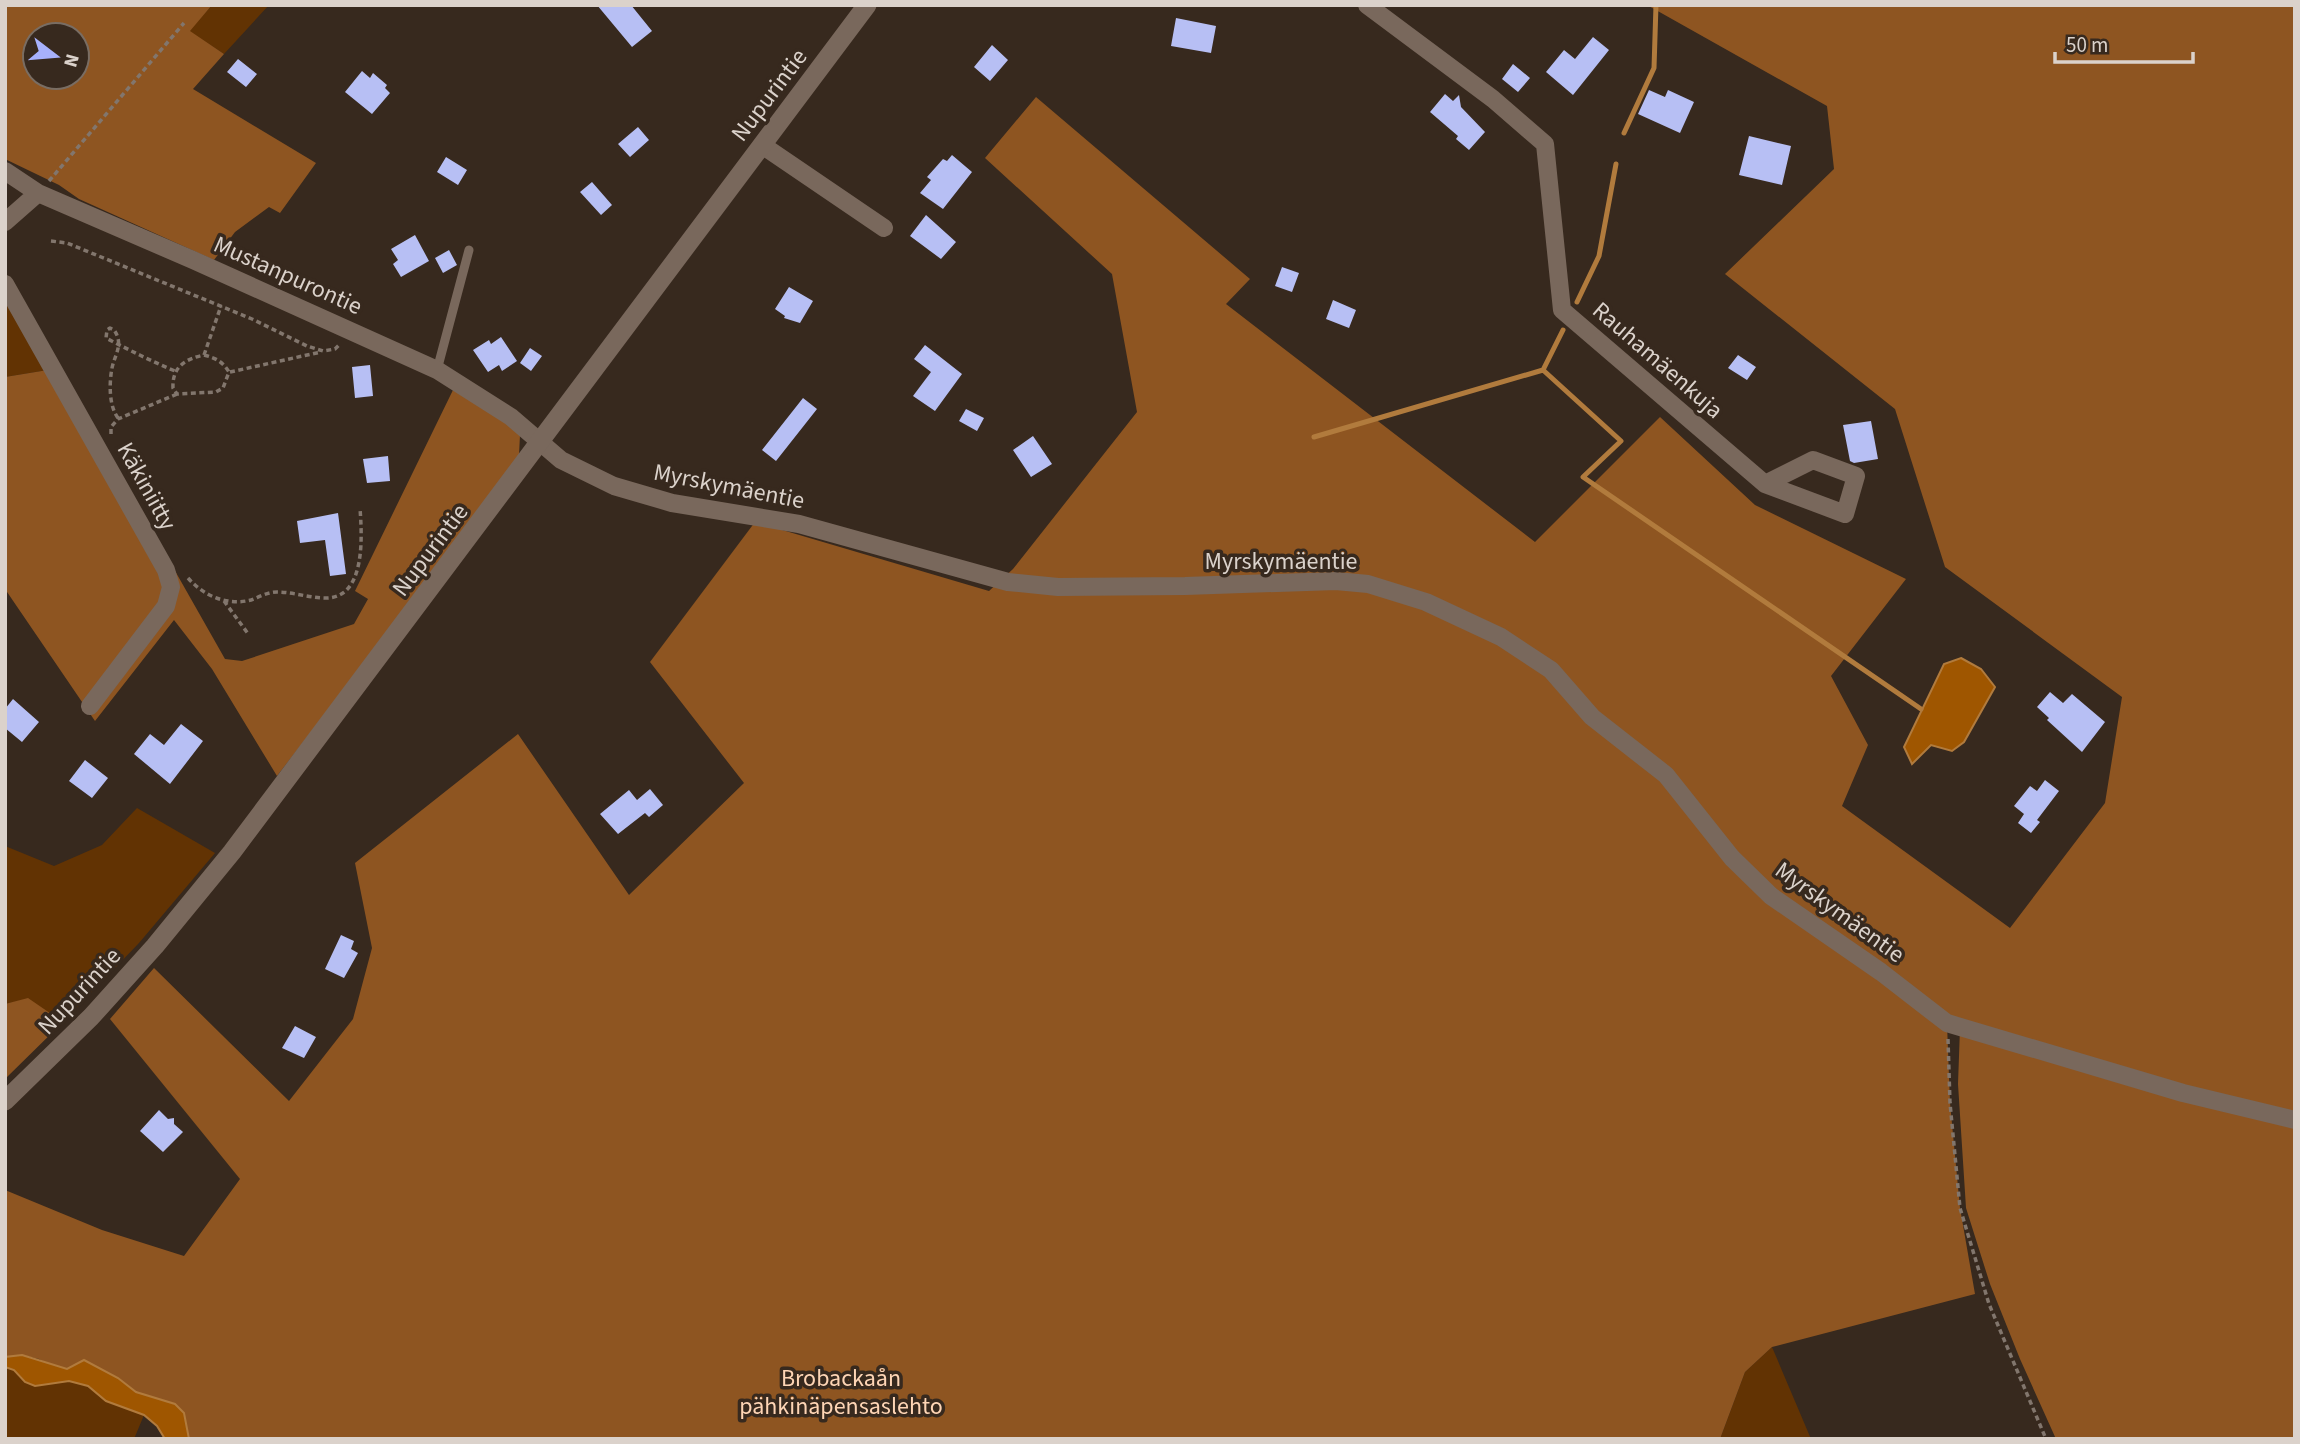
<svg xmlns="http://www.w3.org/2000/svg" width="2300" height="1444" viewBox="0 0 2300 1444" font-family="'Source Sans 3',sans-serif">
  <rect width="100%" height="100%" fill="#37291e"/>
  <path fill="#623303" d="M212,5H269L224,54L189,31Z
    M5,273L60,368L5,377Z
    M137,808L215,853L139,943L63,1022L28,999L5,1004V846L54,866L102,845Z
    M1772,1347L1811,1439H1720L1745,1372Z
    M5,1367L14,1370L25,1382L35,1386L69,1381L88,1386L106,1401L144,1415L134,1439H5Z"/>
  <path fill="#8e5521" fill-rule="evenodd" d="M5,5H212L190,31L224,54L193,89L316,163L280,213L269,207L235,232L214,260L79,199L59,185L5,159ZM35,35H77V77H35Z
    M1647,5H2295V1439H2056L2020,1359L1990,1284L1966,1208L1958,1084L1960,1028L1947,1024L1950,1103L1960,1208L1975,1294L1772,1347L1745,1372L1720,1439H189L184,1413L175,1404L136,1392L118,1378L52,1366L39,1359L22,1355L5,1357V1190L102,1230L184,1256L240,1179L110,1019L154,968L289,1101L353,1019L372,948L355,863L518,734L629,895L744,783L650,662L755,522L989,591L1013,569L1137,412L1112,274L985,158L1036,97L1250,279L1226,304L1535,542L1660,417L1755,505L1906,579L1831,676L1868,745L1842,806L2010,928L2105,803L2122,697L1945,567L1895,409L1725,274L1834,169L1827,106Z
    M60,368L225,659L242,661L354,624L368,599L355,591L453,390L512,426L520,435L519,455L376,648L277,776L212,669L174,620L95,721L5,589V377Z
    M28,998L63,1022L5,1079V1004Z"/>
  <path fill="#9f5600" stroke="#b17b3d" stroke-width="2" d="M1961,658L1981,669L1995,687L1964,742L1952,751L1931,745L1912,764L1904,747L1944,664Z
    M22,1355L67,1369L84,1360L118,1378L136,1392L175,1404L184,1413L189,1439H165L157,1426L144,1415L106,1401L88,1386L69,1381L35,1386L25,1382L14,1370L5,1367V1357Z"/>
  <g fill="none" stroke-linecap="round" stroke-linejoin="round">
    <path stroke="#b17b3d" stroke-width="5" d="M1624,133L1654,68L1656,5
      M1577,302L1599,256L1616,164
      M1563,330L1543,370L1621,441L1583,477L1921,709
      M1314,437L1543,370"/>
  </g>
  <path fill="#b7bff4" d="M597,5H631L652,31L632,47Z
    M1176,18L1216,26L1211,53L1171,46Z
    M1593,37L1609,50L1573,95L1546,72L1564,50L1575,59Z
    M992,45L1008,60L990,81L974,67Z
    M238,59L257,74L246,87L227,72Z
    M1513,64L1530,78L1518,92L1502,79Z
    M362,71L370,78L373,73L387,85L385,88L390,93L372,114L345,92Z
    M1649,90L1665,97L1668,90L1694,102L1680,133L1638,114Z
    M1445,94L1453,101L1459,95L1461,107L1485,132L1469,150L1456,139L1458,136L1430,112Z
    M638,127L649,140L630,157L618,144Z
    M1749,136L1791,146L1782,185L1739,175Z
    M952,155L972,172L943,209L920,193L931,180L927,177L943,159L947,161Z
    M446,157L467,170L458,185L437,172Z
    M592,182L612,205L601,215L580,192Z
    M926,215L956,242L941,259L910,236Z
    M415,235L429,261L401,277L393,264L398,260L391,249Z
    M449,250L457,265L443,273L435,258Z
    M1282,267L1299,273L1292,292L1275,286Z
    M789,287L813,301L800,323L784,318L785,316L775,309Z
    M1333,300L1356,310L1349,328L1326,319Z
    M501,337L517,361L502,371L499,365L488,372L473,350L489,340L491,344Z
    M925,345L962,374L935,411L913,396L931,372L914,359Z
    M530,348L542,356L531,371L520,363Z
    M1738,355L1756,367L1747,380L1728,368Z
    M370,365L373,396L355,398L352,367Z
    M803,398L817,409L776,461L762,450Z
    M966,409L984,418L977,431L959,421Z
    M1871,421L1878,459L1854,463L1850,461L1843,425Z
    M1033,436L1052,464L1031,477L1013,450Z
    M388,456L390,481L367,483L363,459Z
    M338,513L346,574L330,576L325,540L300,543L297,521Z
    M2050,692L2063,703L2072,694L2105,722L2082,752L2047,720L2049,718L2037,707Z
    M13,699L39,722L22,742L5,728V709Z
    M181,724L203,741L170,784L134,754L150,734L164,745Z
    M85,760L108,778L92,798L69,781Z
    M2045,780L2059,791L2037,820L2040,822L2031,833L2018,823L2024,814L2014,806L2030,786L2037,791Z
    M650,789L663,805L649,817L645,813L618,834L600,814L629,790L637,800Z
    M341,935L354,941L351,949L358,953L344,978L325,969Z
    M295,1026L316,1037L304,1058L282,1048Z
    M159,1110L168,1119L174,1118V1124L183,1132L163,1152L140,1131Z"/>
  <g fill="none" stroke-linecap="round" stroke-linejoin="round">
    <path stroke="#82766d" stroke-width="3.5" stroke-dasharray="5 3.5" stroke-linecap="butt" d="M49,181L184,23
      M51,241L67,243L252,319L307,346L323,351L335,349L340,344
      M204,355C216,358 223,362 229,372L223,388L216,392L177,394L173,388C172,367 185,359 204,355Z
      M204,355L221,306
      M230,372L321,352
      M118,418C109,406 109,384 112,368C115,354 124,344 114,330L110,328L107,330L106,338C129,350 151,361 175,371
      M111,434V427L118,419L177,394
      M188,578C204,596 227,606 251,600C259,597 268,592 277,592C293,592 309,598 326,598C366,598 362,536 360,508
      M224,601L249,635
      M1948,1039L1950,1103L1960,1208L1989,1304L2046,1439"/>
    <path stroke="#79685c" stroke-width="9" d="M437,370L469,250"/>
    <path stroke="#79685c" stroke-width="18" d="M1367,5L1493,99L1545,144L1562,310L1765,484L1845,514L1856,476L1813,460L1765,484
      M762,145L884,228
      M5,171L38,193L193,260L437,370L511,417L561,460L614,486L672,503L799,524L1008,582L1058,587L1185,586L1336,581L1368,584L1426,602L1501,637L1551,670L1592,717L1666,775L1732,858L1771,896L1881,972L1947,1023L2183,1093L2295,1120
      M5,222L38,193
      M5,284L166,570L171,587L166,606L90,706"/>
    <path stroke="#79685c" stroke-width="19" d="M5,1101L91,1017L155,946L232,852L867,5"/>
  </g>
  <g text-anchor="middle" stroke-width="7" stroke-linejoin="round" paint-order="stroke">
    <g font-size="24" fill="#dbd2cb" stroke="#37291e">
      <text transform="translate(769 95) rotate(-53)" y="8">Nupurintie</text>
      <text transform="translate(288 275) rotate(24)" y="8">Mustanpurontie</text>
      <text transform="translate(1658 360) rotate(41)" y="8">Rauhamäenkuja</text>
      <text transform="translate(147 486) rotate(61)" y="8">Käkiniitty</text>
      <text transform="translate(729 486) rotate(11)" y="8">Myrskymäentie</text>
      <text transform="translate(430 550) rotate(-53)" y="8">Nupurintie</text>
      <text x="1281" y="569">Myrskymäentie</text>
      <text transform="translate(1840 912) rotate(36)" y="8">Myrskymäentie</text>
      <text transform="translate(79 991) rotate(-47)" y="8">Nupurintie</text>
    </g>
    <g font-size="24" fill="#fed5b5" stroke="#37291e">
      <text x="841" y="1386">Brobackaån<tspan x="841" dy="28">pähkinäpensaslehto</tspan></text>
    </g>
  </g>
  <rect width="2300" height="1444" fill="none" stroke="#dbd2cb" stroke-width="14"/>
  <g transform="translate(56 56) rotate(106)"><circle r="33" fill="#37291e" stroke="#796d63" stroke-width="2"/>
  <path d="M0-5L12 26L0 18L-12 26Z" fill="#a7b1fc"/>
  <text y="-10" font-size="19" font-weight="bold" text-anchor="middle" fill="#dbd2cb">N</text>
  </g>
  <path d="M2055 52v10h138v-10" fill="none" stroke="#dbd2cb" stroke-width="3.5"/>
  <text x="2066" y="52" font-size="21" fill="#dbd2cb" stroke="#37291e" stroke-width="5" paint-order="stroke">50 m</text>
</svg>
